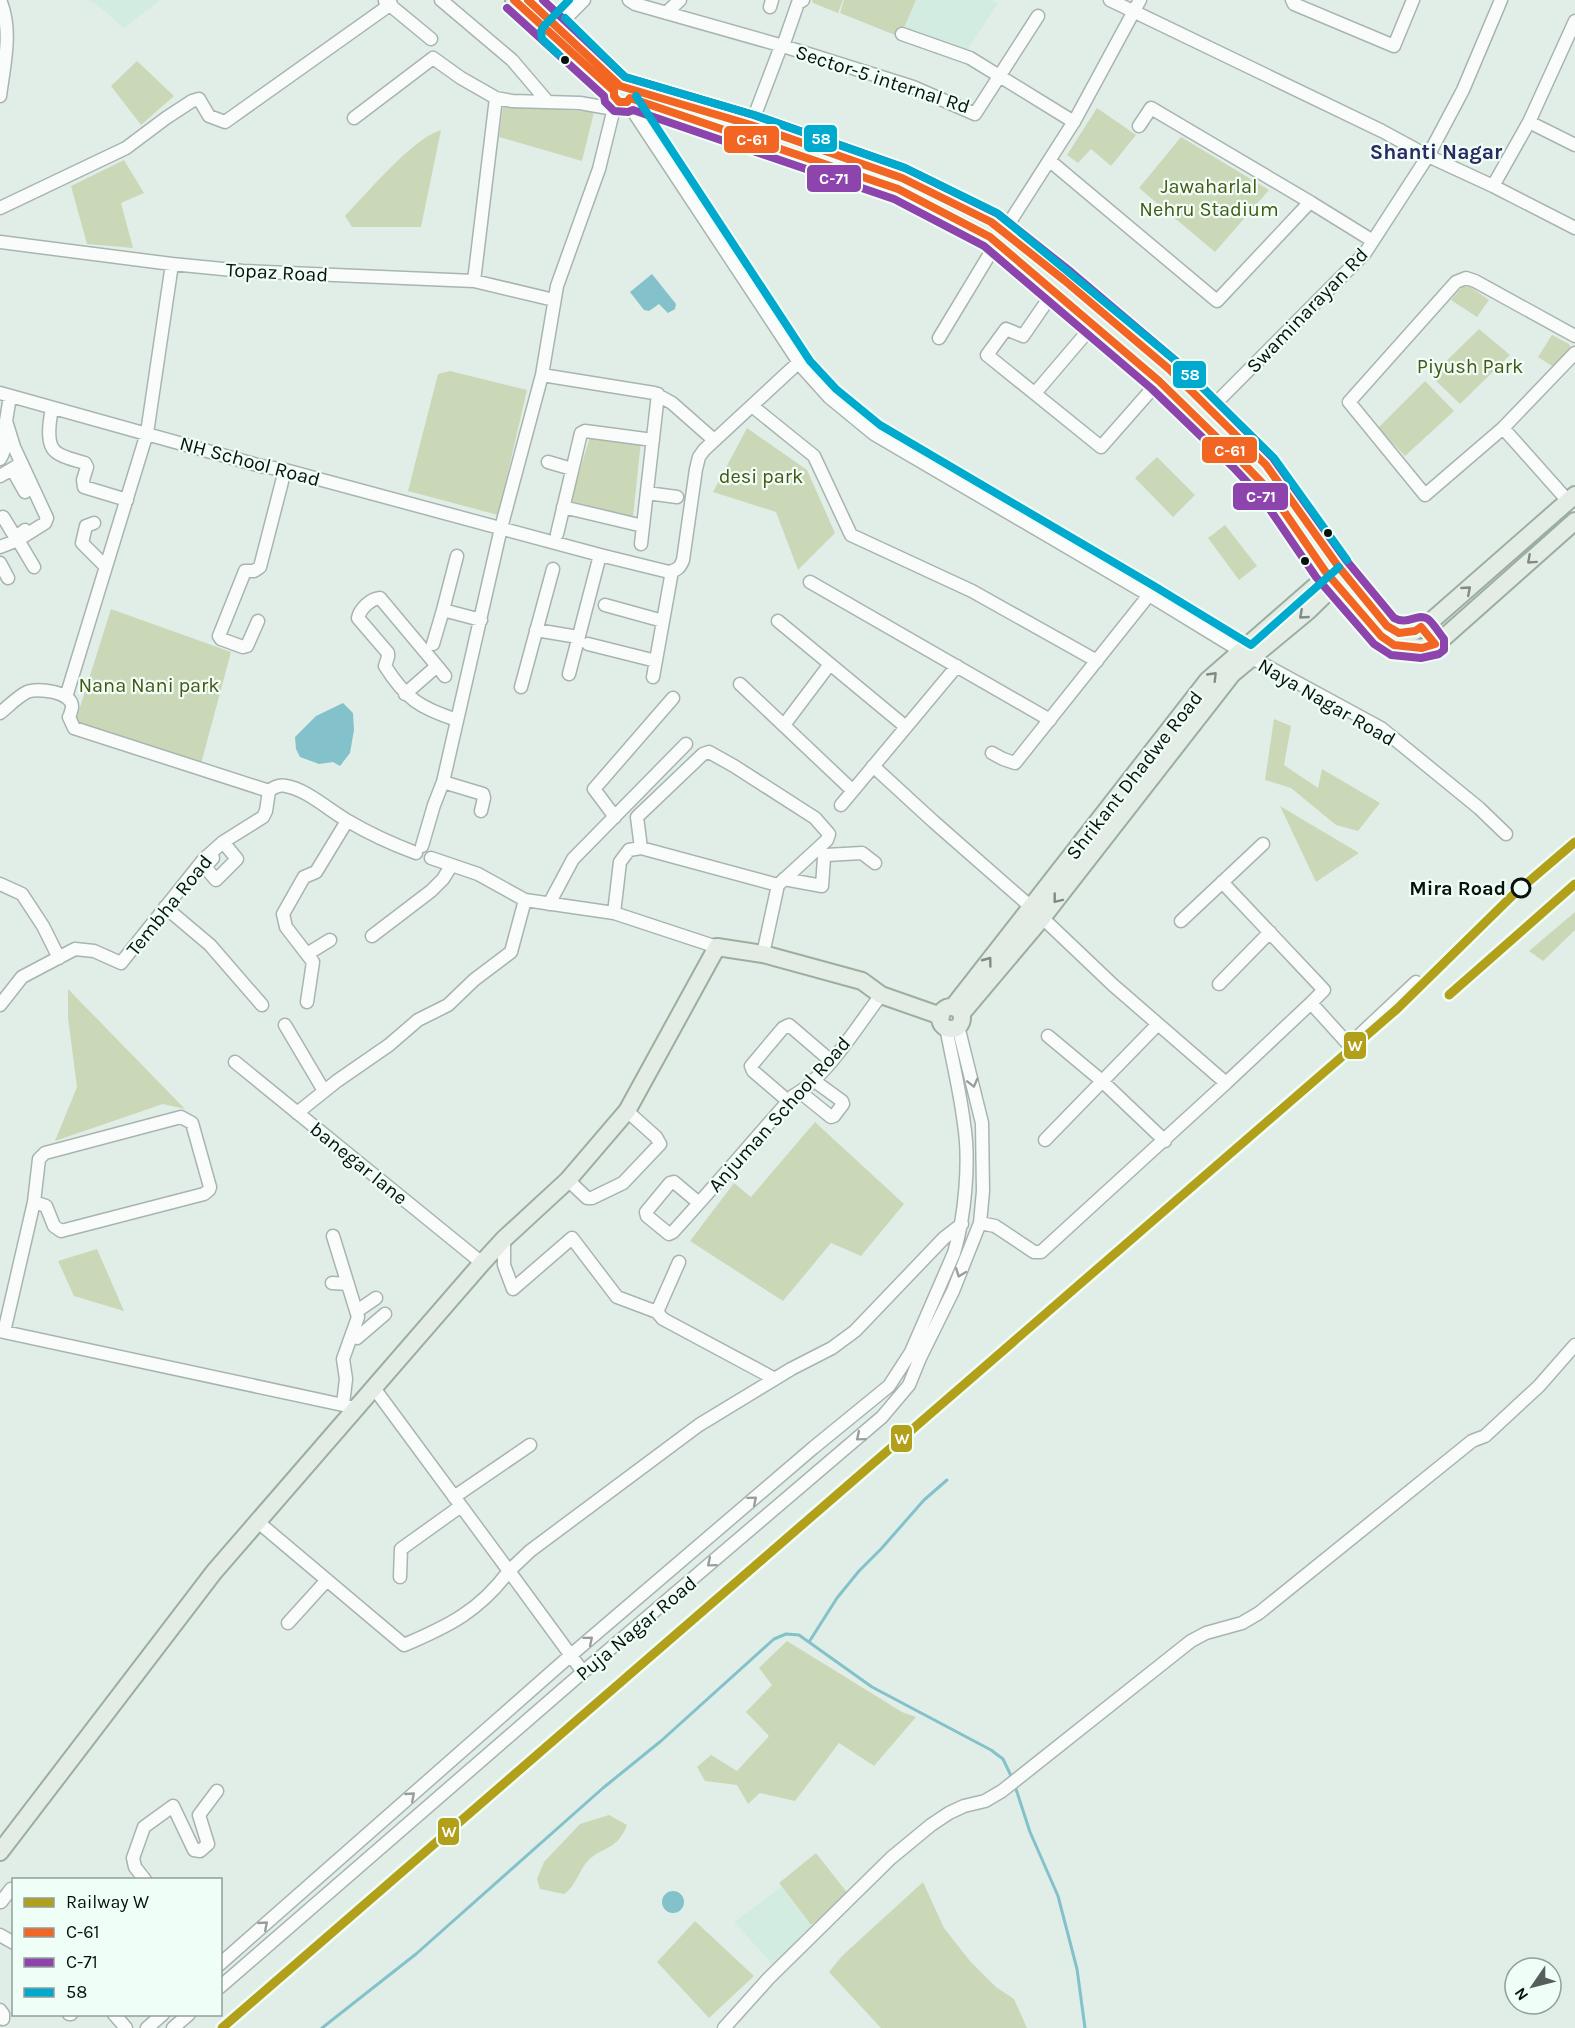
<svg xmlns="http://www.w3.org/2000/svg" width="1575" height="2028" viewBox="0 0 1575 2028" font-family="Karla,sans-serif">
  <rect width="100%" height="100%" fill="#e1eee8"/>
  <path fill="#d3ece1" d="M86,0H160L124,28L95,3Z
    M916,0H991L998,3L965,53L903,30Z
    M781,1887L811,1926L773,1965L734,1922Z"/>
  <path fill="#cad8b8" d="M812,0H843L838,13L813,3Z
    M844,0H916L900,37L840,13Z
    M137,61L174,96L141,125L111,86Z
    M503,106L594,112L582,161L499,137Z
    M1097,108L1136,135L1111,166L1091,149L1078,163L1067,155Z
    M441,130L421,227H352L345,216C367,193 412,139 441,130Z
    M1181,137L1269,190L1215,252L1139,188Z
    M124,160L144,193L121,203L133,248L87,244L71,186Z
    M1469,286L1489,300L1477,317L1451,300L1462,287Z
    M1479,329L1510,355L1460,404L1431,376Z
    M1552,335L1569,344L1571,348L1555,368L1538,357Z
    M450,371L527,390L498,515L408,491L438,374Z
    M1425,381L1454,411L1405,456L1378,428Z
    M747,428L807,470L835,533L798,570L776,512L713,492Z
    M591,434L641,441L633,517L570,501Z
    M1157,457L1195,495L1173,517L1135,478Z
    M1225,525L1257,566L1239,580L1208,538Z
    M111,609L231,652L201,764L75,723Z
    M1274,719L1291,726L1284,765L1318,788L1322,769L1380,803L1358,831L1336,825L1291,788L1265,780Z
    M1280,806L1359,853L1316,882Z
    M1575,912V930L1543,961L1529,951Z
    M68,989L185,1109L163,1104L55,1141L77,1087L68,1018Z
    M815,1122L904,1204L861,1256L831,1243L783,1301L690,1241L734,1183L751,1197Z
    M97,1249L124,1311L74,1296L58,1261Z
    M787,1641L902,1712L916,1717L874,1766L839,1743L795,1801L760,1793L748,1804L737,1785L705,1781L697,1767L711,1755L737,1771L769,1736L746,1712L772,1685L759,1668Z
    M609,1815L627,1825C617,1852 600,1846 586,1863C579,1872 576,1883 568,1891L564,1894L540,1889L537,1879L544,1862L580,1824Z
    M816,1853L849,1895L811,1925L779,1883Z
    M923,1882L944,1928L970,1961L996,1987L1014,1999L1027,2028H881L829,1972L842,1956Z
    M695,1921L754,1976L709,2018L657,1962Z"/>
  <path fill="#83c1cb" d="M652,274L676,304L675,309L668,313L659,304L649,311L644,310L630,292Z
    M343,703L353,713L354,730L350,753L340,766L333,762L319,764L300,757L296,749L295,737L316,716Z
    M662 1902a11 11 0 1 1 22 0a11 11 0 1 1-22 0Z"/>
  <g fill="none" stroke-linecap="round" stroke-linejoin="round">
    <path stroke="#83c1cb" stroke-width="3" d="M809,1642L837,1598L859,1571L881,1549L924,1500L947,1480
      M1015,1786L1030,1832L1058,1896L1077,1969L1085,2028
      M322,2028L416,1954L603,1788L661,1741L774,1639L786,1634L799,1635L872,1687L991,1750L1003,1759L1013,1780"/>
    <defs>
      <path id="minor" d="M441,0L512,60L547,101
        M629,0L635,4L783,46L913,87L975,114L1038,16
        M1110,0L1382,131L1428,156L1493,186L1575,228
        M1292,0L1294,4L1394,46L1413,0
        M385,1L431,39
        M770,7L772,0
        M666,13L680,0
        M1575,21L1529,122L1575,145
        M551,33L584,0
        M902,34L970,58L1074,122
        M783,46L798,3L803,0
        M0,96C4,65 13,30 0,0
        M496,98L512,101L580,103L614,109
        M627,102L802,367L829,397L874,434L1149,595L1252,658L1381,728L1479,808L1506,834
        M354,118L433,58L461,78L496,98L474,281
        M751,125L781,46
        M1050,161L1217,301L1310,202L1151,108L1139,126
        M1493,186L1529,122
        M1310,202L1373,241
        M0,208L126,148L166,118L192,101L199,99L209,116L225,122L391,4
        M0,242L172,264L243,271L474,281L554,300
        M1054,291L1023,336L1006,329L987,355L1101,447L1159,381
        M1575,336L1475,281L1466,278L1456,282L1349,402L1425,495L1503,428L1575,353
        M939,338L997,242L1075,120L1140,0
        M542,375L654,393L672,403L714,440
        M1036,392L1094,324
        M0,393L261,466L285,470L600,555L669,572C677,570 680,568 683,560L696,469L699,457L704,450L799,362
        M752,406L814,456L851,535L972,591L1097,661
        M52,408C50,419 45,444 56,452C63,458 76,460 85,463L87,467L83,480L84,487L127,500
        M1204,415L1365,253L1428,156L1463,90L1501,0
        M1503,428L1568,501
        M0,459C5,451 8,436 1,429
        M548,462L572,469
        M12,469L25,492
        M0,476L17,466
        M647,493L677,497
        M563,507L643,526
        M3,517L14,535L17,536L25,530
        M94,523L86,526L82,543L106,567
        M557,534L581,433L585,431L653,440
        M18,540L34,567
        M641,544L658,394
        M0,547L18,540L45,523L47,518L14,447L6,421L10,396
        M457,556L443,610L481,620
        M0,563L8,578
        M810,582L1050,720
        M605,605L663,621
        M258,621L247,646L243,647L221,639L219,636L245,571H254L260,567L285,470
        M778,621L906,727
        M536,630L578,637
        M433,644L443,610
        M588,644L656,661
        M437,666L445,676
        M569,674L600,555
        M653,677L672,571
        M740,684L852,790
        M521,687L553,569
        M405,694L437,666L380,598C370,599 360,609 358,618L388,653V657L385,666C406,699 420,708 457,720
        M66,697L147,433L172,264
        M0,713C8,707 17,697 27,692C37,687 73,692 72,707C72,708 70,716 69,717L74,728L269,791
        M784,725L830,664
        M992,753L1003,759L1015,763L1149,595
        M873,766L934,822L1031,907L1113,985L1226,1083L1041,1252H1034L995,1226L980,1223
        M443,782L483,794L484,798L481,811
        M841,805L957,666
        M615,817L594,789L673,698
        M422,846L434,805L443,782L501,528L542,375L557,286L599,169L616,100
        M641,848L637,817L703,754L709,752L734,766L815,818L829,834L827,840L778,885
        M213,858L205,867L216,880L237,859L223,842
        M431,858L478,874L525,900L614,913L717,947
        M784,879L822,886L824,858L826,855L862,853L875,863
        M1222,882L1324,990L1311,1003
        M0,884L22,894L43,926L59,958
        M549,904L573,859L686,744
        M165,907L210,945L262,1005
        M614,913L620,862L629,850L641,848L778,885L763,954
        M1181,921L1263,844
        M372,936L431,891L443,879L451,866
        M307,954L330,940
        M1219,984L1270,932
        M307,1002L313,962L286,927L283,914L304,877L316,872L347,821
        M0,1005L22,977L75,949L94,951L121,963L204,859L223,842L263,817L266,811L269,791C274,787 279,784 286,786C306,789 330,811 348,821C370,834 392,844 416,853
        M285,1025L324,1091
        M1048,1036L1102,1081L1165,1141
        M235,1062L482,1263
        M1226,1083L1311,1003L1349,1045L1416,982
        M800,1092L831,1117L834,1116L843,1104L842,1101L813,1080
        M788,1101L753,1071L751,1066L783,1028L789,1025L831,1061
        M297,1113L337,1081L389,1045L418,1020L448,1005L474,980L511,952L525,900
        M1045,1140L1158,1024
        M568,1180L587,1198H592L623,1183L660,1144L656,1137L627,1111
        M699,1203L674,1182L670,1183L646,1212L647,1216L669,1234L673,1232C714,1187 753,1141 793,1096C826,1078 858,1025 881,995
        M333,1236L358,1317L343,1359L346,1379L343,1404
        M504,1239V1265L513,1289L572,1238L617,1297L657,1312
        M679,1262L657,1312L663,1319L775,1379
        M332,1283L348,1284
        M357,1311L376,1298
        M0,1331L357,1408
        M4,1332L34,1202L39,1159L45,1153L181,1117L192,1123L210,1187L209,1190L204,1194L61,1231L54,1226L46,1206L34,1202
        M352,1336L357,1338L385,1314
        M374,1388L509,1571L530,1551L699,1425L791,1369L832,1348L855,1331L944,1238L962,1224
        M454,1497L530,1445
        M258,1522L404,1645C449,1626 479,1611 509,1571L583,1672
        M400,1577L401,1549L461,1506
        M288,1623L327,1580
        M145,1880L135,1867L133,1858L144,1827L173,1806L194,1850L200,1851L208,1844L199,1815L217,1791
        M1,1902L11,1889
        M0,1935L14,1943
        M220,1964L571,1655L813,1448L889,1386L911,1352L954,1253C965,1217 970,1161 964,1124C960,1091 952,1059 946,1027
        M220,1987L583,1672L882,1417L909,1385L920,1358L953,1291L980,1223L983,1191L982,1123L958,1026
        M0,2010L3,2014V2019
        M69,2014H71
        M114,2014L126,2028
        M147,2028L163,2014
        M173,2028L189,2014
        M724,2028L769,1978L891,1858L931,1825L949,1813L964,1806L985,1801L1002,1791L1191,1641L1206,1633L1242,1623L1259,1613L1472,1441L1485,1436L1539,1386L1575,1345"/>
      <path id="major" d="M514,0L533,18
        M528,0L620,86L751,125L902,178L980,215L1004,231L1169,369L1266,465L1338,566L1387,626L1399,633L1415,631L1429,623L1575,495
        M601,79L614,91V96L619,102H627L630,98
        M665,111L898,189L990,237L1159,381L1240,460L1270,491L1325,571L1381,636L1394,645L1422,648L1440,641L1575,521
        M953,1007L1208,680L1335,569
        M940 1018a11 11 0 1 1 22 0a11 11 0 1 1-22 0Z
        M962,1013L1042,918L1232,674L1308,611L1342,578
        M0,1852L214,1572L482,1263L504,1239L568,1180L627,1111L717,947L763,954L862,981L881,995L941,1016"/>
    </defs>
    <use href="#minor" stroke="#a9b4af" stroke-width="15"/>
    <use href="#major" stroke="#9cae9f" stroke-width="20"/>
    <use href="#minor" stroke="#fafcfc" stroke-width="12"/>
    <use href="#major" stroke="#e4ede5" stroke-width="16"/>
    <defs>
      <path id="bus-1" d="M514,0L614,91V96L619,102H627L630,98L898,189L990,237L1159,381L1240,460L1270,491L1325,571L1381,636L1394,645L1422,648L1435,644L1421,627L1415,631L1399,633L1387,626L1338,566L1266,465L1169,369L1064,280L991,222L902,178L751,125L620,86L528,0"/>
      <path id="bus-2" d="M507,8L604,96L605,102L614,111L628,112L633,110L894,199L984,246L1152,389L1233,467L1262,498L1316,577L1374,644L1391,655L1421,658L1439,654L1444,650V639C1439,633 1434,624 1428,619C1418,612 1408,626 1394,618L1346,560L1273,458L1176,361L1071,272L998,214L905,168L754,115L625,77L543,0"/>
      <path id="bus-3" d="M565,18L625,77L754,115L905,168L997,213L1176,361L1217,402L1274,458L1347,560
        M558,54L542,39L541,31L544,26L569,0
        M636,96L810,361L836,389L880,425L1154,586L1251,645L1339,567"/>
    </defs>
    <use href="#bus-1" stroke="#effef7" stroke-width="12"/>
    <use href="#bus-2" stroke="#effef7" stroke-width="12"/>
    <use href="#bus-3" stroke="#effef7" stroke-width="12"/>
    <use href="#bus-1" stroke="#f26522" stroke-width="8"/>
    <use href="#bus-2" stroke="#8e44ad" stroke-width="8"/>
    <use href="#bus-3" stroke="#00a9ce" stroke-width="8"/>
    <defs>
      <path id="rail-1" d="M1449,995L1575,884
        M222,2028L1397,1009L1513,895L1575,842"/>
    </defs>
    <use href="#rail-1" stroke="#effef7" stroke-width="14"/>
    <use href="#rail-1" stroke="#b2a01a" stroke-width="9"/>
  </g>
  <defs><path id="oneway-chevron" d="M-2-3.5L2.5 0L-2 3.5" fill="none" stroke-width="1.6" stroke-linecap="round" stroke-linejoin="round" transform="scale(1.5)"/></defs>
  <g stroke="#818a84">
    <use href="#oneway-chevron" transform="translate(1531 560) rotate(138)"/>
    <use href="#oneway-chevron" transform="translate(1467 590) rotate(-41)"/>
    <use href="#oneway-chevron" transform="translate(1303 615) rotate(139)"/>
    <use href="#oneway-chevron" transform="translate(1213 676) rotate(-46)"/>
    <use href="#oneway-chevron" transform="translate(1057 899) rotate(128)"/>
    <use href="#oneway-chevron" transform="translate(988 961) rotate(-53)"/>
  </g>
  <g stroke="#999e9c">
    <use href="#oneway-chevron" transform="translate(973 1083) rotate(76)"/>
    <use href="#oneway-chevron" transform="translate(960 1273) rotate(111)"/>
    <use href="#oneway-chevron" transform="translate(860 1437) rotate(140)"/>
    <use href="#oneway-chevron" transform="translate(753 1500) rotate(-40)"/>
    <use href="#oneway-chevron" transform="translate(711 1563) rotate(140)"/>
    <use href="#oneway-chevron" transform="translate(589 1640) rotate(-40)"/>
    <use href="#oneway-chevron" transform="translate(411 1796) rotate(-41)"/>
    <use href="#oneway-chevron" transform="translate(264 1925) rotate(-41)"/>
  </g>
  <g fill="#08110d" stroke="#effef7" stroke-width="2">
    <circle cx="565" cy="60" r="5"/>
    <circle cx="1328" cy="533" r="5"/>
    <circle cx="1305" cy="561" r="5"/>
  </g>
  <circle fill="#effef7" stroke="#08110d" stroke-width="3" cx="1521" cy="888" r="9"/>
  <g text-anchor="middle" stroke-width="4.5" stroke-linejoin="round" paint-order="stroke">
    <g font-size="20" fill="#08110d" stroke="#effef7">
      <text transform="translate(883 79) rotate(18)" y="7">Sector-5 internal Rd</text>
      <text transform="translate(277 272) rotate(3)" y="7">Topaz Road</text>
      <text transform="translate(1307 310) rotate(-46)" y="7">Swaminarayan Rd</text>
      <text transform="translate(250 461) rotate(15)" y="7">NH School Road</text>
      <text transform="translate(1327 702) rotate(30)" y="7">Naya Nagar Road</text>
      <text transform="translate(1134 775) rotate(-52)" y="7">Shrikant Dhadwe Road</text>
      <text transform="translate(169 905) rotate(-51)" y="7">Tembha Road</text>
      <text transform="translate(779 1114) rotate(-48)" y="7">Anjuman School Road</text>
      <text transform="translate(359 1163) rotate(39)" y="7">banegar lane</text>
      <text transform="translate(636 1628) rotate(-40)" y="7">Puja Nagar Road</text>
    </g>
    <g font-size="20" fill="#485613" stroke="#effef7">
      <text x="1209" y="193">Jawaharlal<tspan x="1209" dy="23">Nehru Stadium</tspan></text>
      <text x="1470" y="373">Piyush Park</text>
      <text x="761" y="483">desi park</text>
      <text x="149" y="692">Nana Nani park</text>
    </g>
    <g font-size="20" font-weight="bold" fill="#08110d" stroke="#effef7" text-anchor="end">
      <text x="1506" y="895">Mira Road</text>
    </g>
    <g font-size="21" font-weight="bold" fill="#2b2862" stroke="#effef7">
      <text x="1436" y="159">Shanti Nagar</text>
    </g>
  </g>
  <g stroke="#effef7" stroke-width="2">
    <rect x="803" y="124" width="35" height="29" rx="6" fill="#00a9ce"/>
    <rect x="723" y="125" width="57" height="29" rx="6" fill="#f26522"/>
    <rect x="806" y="164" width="56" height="29" rx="6" fill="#8e44ad"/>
    <rect x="1172" y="360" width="35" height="29" rx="6" fill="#00a9ce"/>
    <rect x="1201" y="436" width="57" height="28" rx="6" fill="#f26522"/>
    <rect x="1232" y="482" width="57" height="29" rx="6" fill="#8e44ad"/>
    <rect x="1343" y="1031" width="24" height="29" rx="6" fill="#b2a01a"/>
    <rect x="890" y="1424" width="23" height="29" rx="6" fill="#b2a01a"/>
    <rect x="437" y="1817" width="23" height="29" rx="6" fill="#b2a01a"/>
  </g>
  <g font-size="16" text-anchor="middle" font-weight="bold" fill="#fff">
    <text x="821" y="144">58</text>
    <text x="752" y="145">C-61</text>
    <text x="834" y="184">C-71</text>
    <text x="1190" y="380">58</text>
    <text x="1230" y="456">C-61</text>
    <text x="1261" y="502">C-71</text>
    <text x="1355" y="1051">W</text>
    <text x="902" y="1444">W</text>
    <text x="449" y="1837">W</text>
  </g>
  <rect x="12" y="1878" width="210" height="138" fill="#effef7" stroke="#939f99" stroke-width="1.5"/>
  <rect x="24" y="1898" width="30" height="9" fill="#b2a01a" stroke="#939f99" stroke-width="1.5"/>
  <text x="66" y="1908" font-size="18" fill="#08110d">Railway W</text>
  <rect x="24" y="1928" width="30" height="9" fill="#f26522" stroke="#939f99" stroke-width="1.5"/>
  <text x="66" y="1938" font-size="18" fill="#08110d">C-61</text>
  <rect x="24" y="1958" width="30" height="9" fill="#8e44ad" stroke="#939f99" stroke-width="1.5"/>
  <text x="66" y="1968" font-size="18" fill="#08110d">C-71</text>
  <rect x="24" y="1988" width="30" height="9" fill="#00a9ce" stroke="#939f99" stroke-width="1.5"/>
  <text x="66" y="1998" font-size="18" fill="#08110d">58</text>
  <g transform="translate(1533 1986) rotate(235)"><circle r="28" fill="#effef7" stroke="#939f99" stroke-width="1.5"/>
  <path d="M0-4.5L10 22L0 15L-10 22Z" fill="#545e5a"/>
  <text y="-9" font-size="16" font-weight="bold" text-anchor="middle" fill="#08110d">N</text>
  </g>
</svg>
